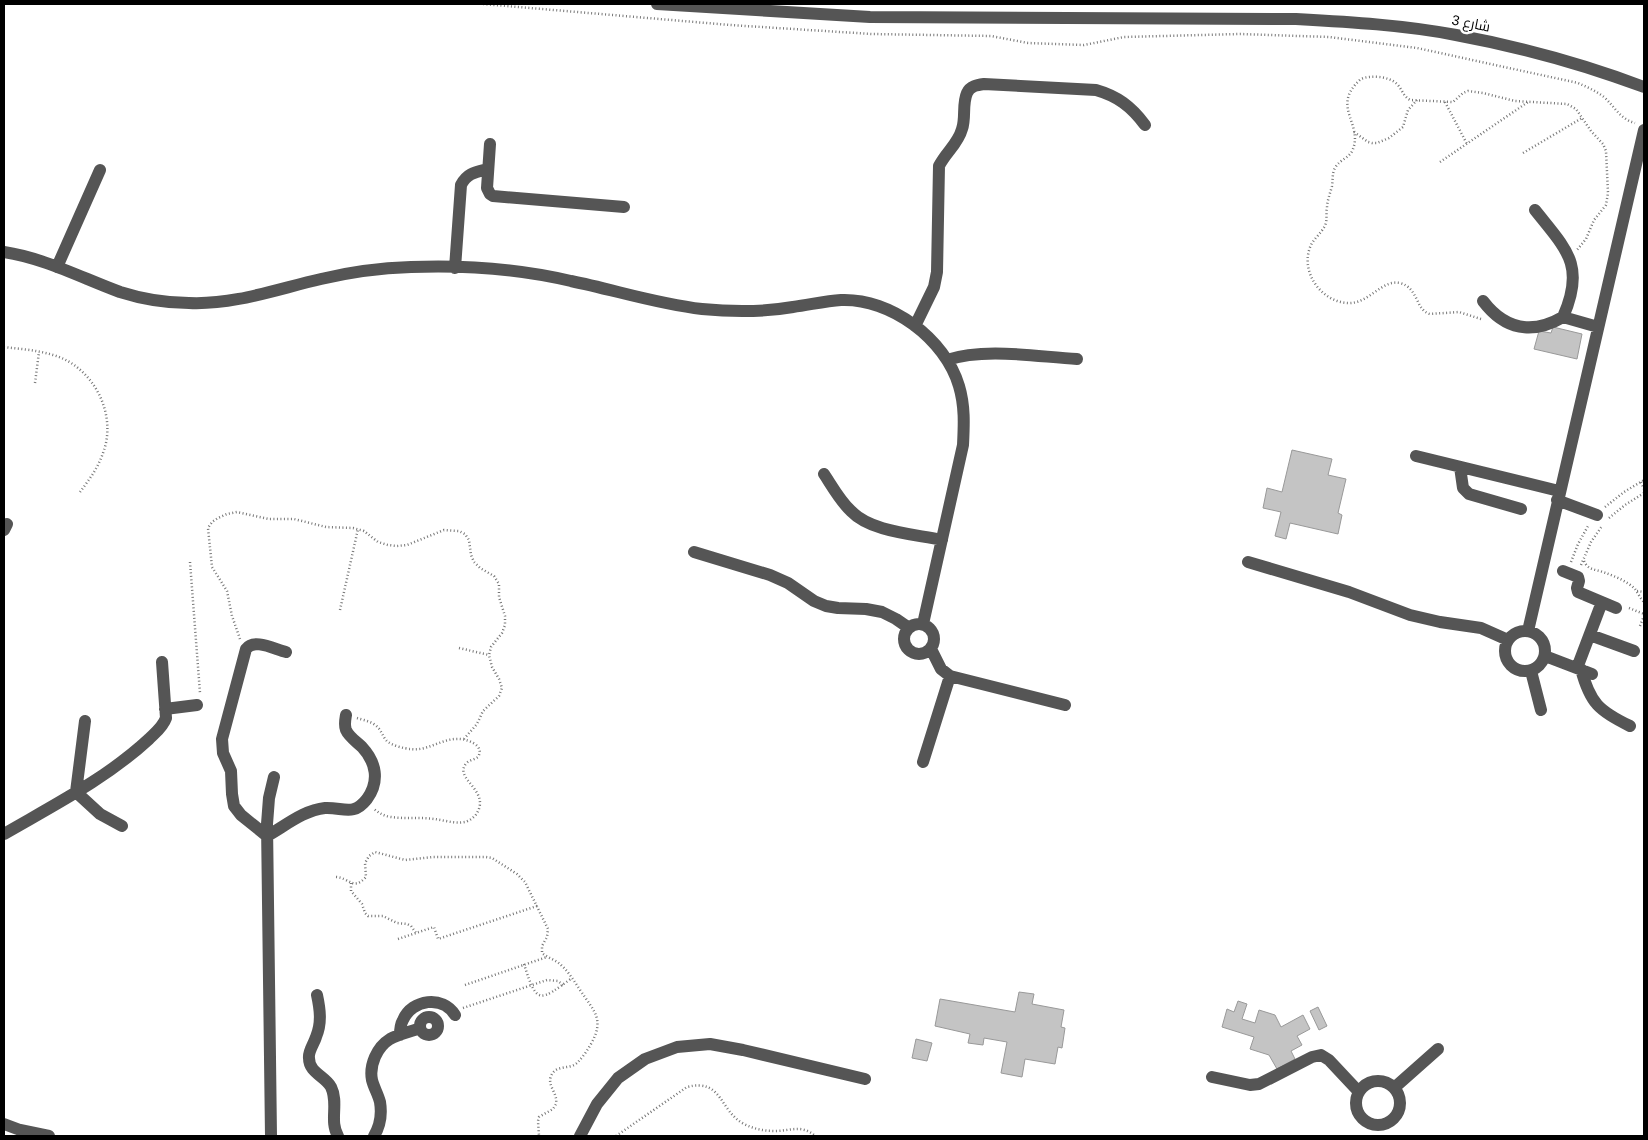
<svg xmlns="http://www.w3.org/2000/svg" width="1648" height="1140" viewBox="0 0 1648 1140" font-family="Arial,Cairo,sans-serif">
  <rect width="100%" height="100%" fill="#fff"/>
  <path fill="#c4c4c4" stroke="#999" d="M1553,327L1582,334L1577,359L1534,349L1539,331L1551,333Z
    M1292,450L1332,459L1328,475L1346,479L1338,513L1342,515L1338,534L1290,523L1286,539L1275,536L1281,512L1263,508L1267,488L1282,492Z
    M1019,992L1034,994L1032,1004L1064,1010L1061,1027L1065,1028L1062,1048L1058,1047L1055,1064L1025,1059L1022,1077L1001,1073L1007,1042L984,1038L983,1045L968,1043L970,1034L935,1026L940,999L1015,1012Z
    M1238,1001L1247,1004L1242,1019L1255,1023L1259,1010L1275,1015L1281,1027L1303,1015L1310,1029L1297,1036L1302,1045L1291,1051L1295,1059L1277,1069L1269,1055L1250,1049L1254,1037L1222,1027L1227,1009L1234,1012Z
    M1318,1007L1327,1026L1319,1030L1310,1011Z
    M916,1039L932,1043L927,1061L912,1058Z"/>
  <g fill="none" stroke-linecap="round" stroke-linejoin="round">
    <path stroke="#777" stroke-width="2.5" stroke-dasharray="1 2.5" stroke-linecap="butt" d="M483,4L730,25L872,34L991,36L1028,43L1084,45L1124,37L1240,34L1329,37L1417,48L1578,83C1587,87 1596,91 1604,97C1615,107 1620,119 1635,123
      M1445,102L1467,144
      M1354,132L1368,142L1372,143H1377L1389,138L1403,127L1408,110L1417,100
      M1523,153L1582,118
      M1440,162L1528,102
      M1481,319L1459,312L1430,314C1415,310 1419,288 1400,283C1382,279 1369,304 1348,303C1321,302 1299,271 1311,245C1315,237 1323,232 1326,223C1327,218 1326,213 1327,208C1327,201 1330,194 1332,186C1333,180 1332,173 1335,168C1340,159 1350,158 1353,149C1363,123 1330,106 1361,79C1370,75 1389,76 1397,84C1402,89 1403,96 1410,100L1453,102L1463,93L1468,91L1483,93L1515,101L1567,104L1576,109L1591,131L1603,144L1606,151L1608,193L1606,205L1594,220L1586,239L1577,250
      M4,347C20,349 37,350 53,355C93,366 118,414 103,453C98,468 89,480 80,492
      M35,383L39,352
      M1641,482L1644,489
      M1605,507L1624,492L1644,480
      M1609,518L1625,505L1644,493
      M1584,561C1588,570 1594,569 1603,572C1614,576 1627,581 1635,589C1638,593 1640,598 1644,602
      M190,562L200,693
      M1571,562L1578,544L1588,526
      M1581,565L1591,542L1602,526
      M1637,591L1644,592
      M1629,608L1644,614
      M340,610L358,529
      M1640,626L1644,616
      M240,639L232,616L227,591L212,567L208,528L212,522L218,518L227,514L237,512L269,519H294L326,527L353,528L364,531L378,542L388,545L397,546L407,545L444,530L459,531L465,534L469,540L471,555L474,562L480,568L494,576L499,584V597L505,616V625L502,633L491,647L489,655L492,667L499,679L502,688L499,696L483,711L477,724L463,740
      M459,648L489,655
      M357,718C363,720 370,721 375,725C381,729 382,735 386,740C390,745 405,749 411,749C433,752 450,729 475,744C480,748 481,752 478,757C474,760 468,760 465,765C456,780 490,791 477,813C475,817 469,821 465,822C454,824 444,820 434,819C420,817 405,819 391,817C384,816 379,813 374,809
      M336,877C350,878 353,891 366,877L365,863L369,856L375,852L405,860L433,857H486L492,858L517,874L525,882L548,929L547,937L542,946V953C548,958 556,960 561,965C569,972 574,981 580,990C594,1011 605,1019 591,1044C587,1051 582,1058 577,1063C569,1070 556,1064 551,1076C547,1086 558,1093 556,1104L553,1109L539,1117L538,1121L539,1136
      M351,883V891L362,904L365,913L368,916H383L397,923L407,924L411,926L416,933
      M398,939L434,927L438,939L537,906
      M524,964C537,1006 540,1001 572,978
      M465,985L547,957
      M463,1008L547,980L558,981L563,985
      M616,1136L687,1087C723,1078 719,1111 744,1124C754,1129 764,1131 775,1131C790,1131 802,1124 815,1136"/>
    <path stroke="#555" stroke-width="12" d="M657,4L870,17L1296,19C1350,22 1404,25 1456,35C1521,47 1583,64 1644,87
      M490,144L487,188L490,194L493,196L624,207
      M4,252C44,258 82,278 120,292C142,299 166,303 189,303C234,305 277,289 321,279C350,272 381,268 411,267C464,265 520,269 571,281C615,290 657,304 702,309C732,312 764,312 793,307C809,305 825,301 841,300C891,298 945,339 959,386C965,406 964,425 963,445L923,624
      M57,267L100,170
      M455,268L461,185C467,173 476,172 488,169
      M1483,301C1505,330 1532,335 1563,317C1586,265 1566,249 1535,210
      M1563,317L1598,327
      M915,326L934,287L937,272L939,166C946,152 958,144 962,129C966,118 962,104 967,93C970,86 977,85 984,84L1096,90C1117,96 1131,106 1145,125
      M947,360C985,347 1038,357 1077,359
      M1416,456L1559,491
      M1460,467L1463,488L1469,494L1521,509
      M824,474C832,486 840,501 851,511C871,532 914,534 942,540
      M1557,500L1597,515
      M4,530L7,524
      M694,552L770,575L788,583L814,601L826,606L838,608L866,609L882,612L896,619L909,628
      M1248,562L1349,592L1410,615L1440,622L1481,628L1508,640
      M1563,571L1578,577L1579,581L1577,588L1578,592L1616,608
      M904 639a15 15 0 1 1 30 0a15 15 0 1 1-30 0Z
      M1505 651a20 20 0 1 1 40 0a20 20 0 1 1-40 0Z
      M1528,631L1644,130
      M1590,635L1634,651
      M931,649L941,669L950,676L1065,705
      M286,652C274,649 254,638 246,649L222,739L223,753L231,771L232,794L234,806L241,815L267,836C285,826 304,810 325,808C343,807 353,817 367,799C380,781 376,762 362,747C357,742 349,737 346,730C344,725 345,721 346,715
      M1545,656L1592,674
      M1577,668L1602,602
      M1581,669C1590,703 1599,711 1630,726
      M1531,671L1541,710
      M165,709L197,705
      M85,721L76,792L100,814L122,826
      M923,762L950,676
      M4,834C54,805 107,778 149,739C155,733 163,727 166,718L162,662
      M317,995C320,1009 322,1023 316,1037C314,1044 308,1051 309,1058C309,1073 325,1076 331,1087C339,1103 329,1121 338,1136
      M420 1026a9 9 0 1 1 18 0a9 9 0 1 1-18 0Z
      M400,1035C400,1030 400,1025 403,1020C412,999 443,995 455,1015
      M1212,1077L1250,1085L1259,1084L1312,1057L1321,1055L1329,1060L1359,1092
      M1356 1103a22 22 0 1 1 44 0a22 22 0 1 1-44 0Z
      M1394,1088L1438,1049
      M4,1124L20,1130L49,1136
      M271,1136L267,824L269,798L274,777
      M374,1136C380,1126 382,1114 380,1102C378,1094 374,1088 372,1080C369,1065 377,1047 390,1039C399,1034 410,1032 420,1028
      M580,1136L597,1104L618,1078L645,1059L677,1047L710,1044L743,1050L865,1079"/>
  </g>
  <g text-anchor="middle" stroke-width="5" stroke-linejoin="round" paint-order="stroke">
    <g font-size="14" fill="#000" stroke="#fff">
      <text transform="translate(1471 23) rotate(11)" y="5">شارع 3</text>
    </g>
  </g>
  <rect width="1648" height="1140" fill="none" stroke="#000000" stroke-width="10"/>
</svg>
